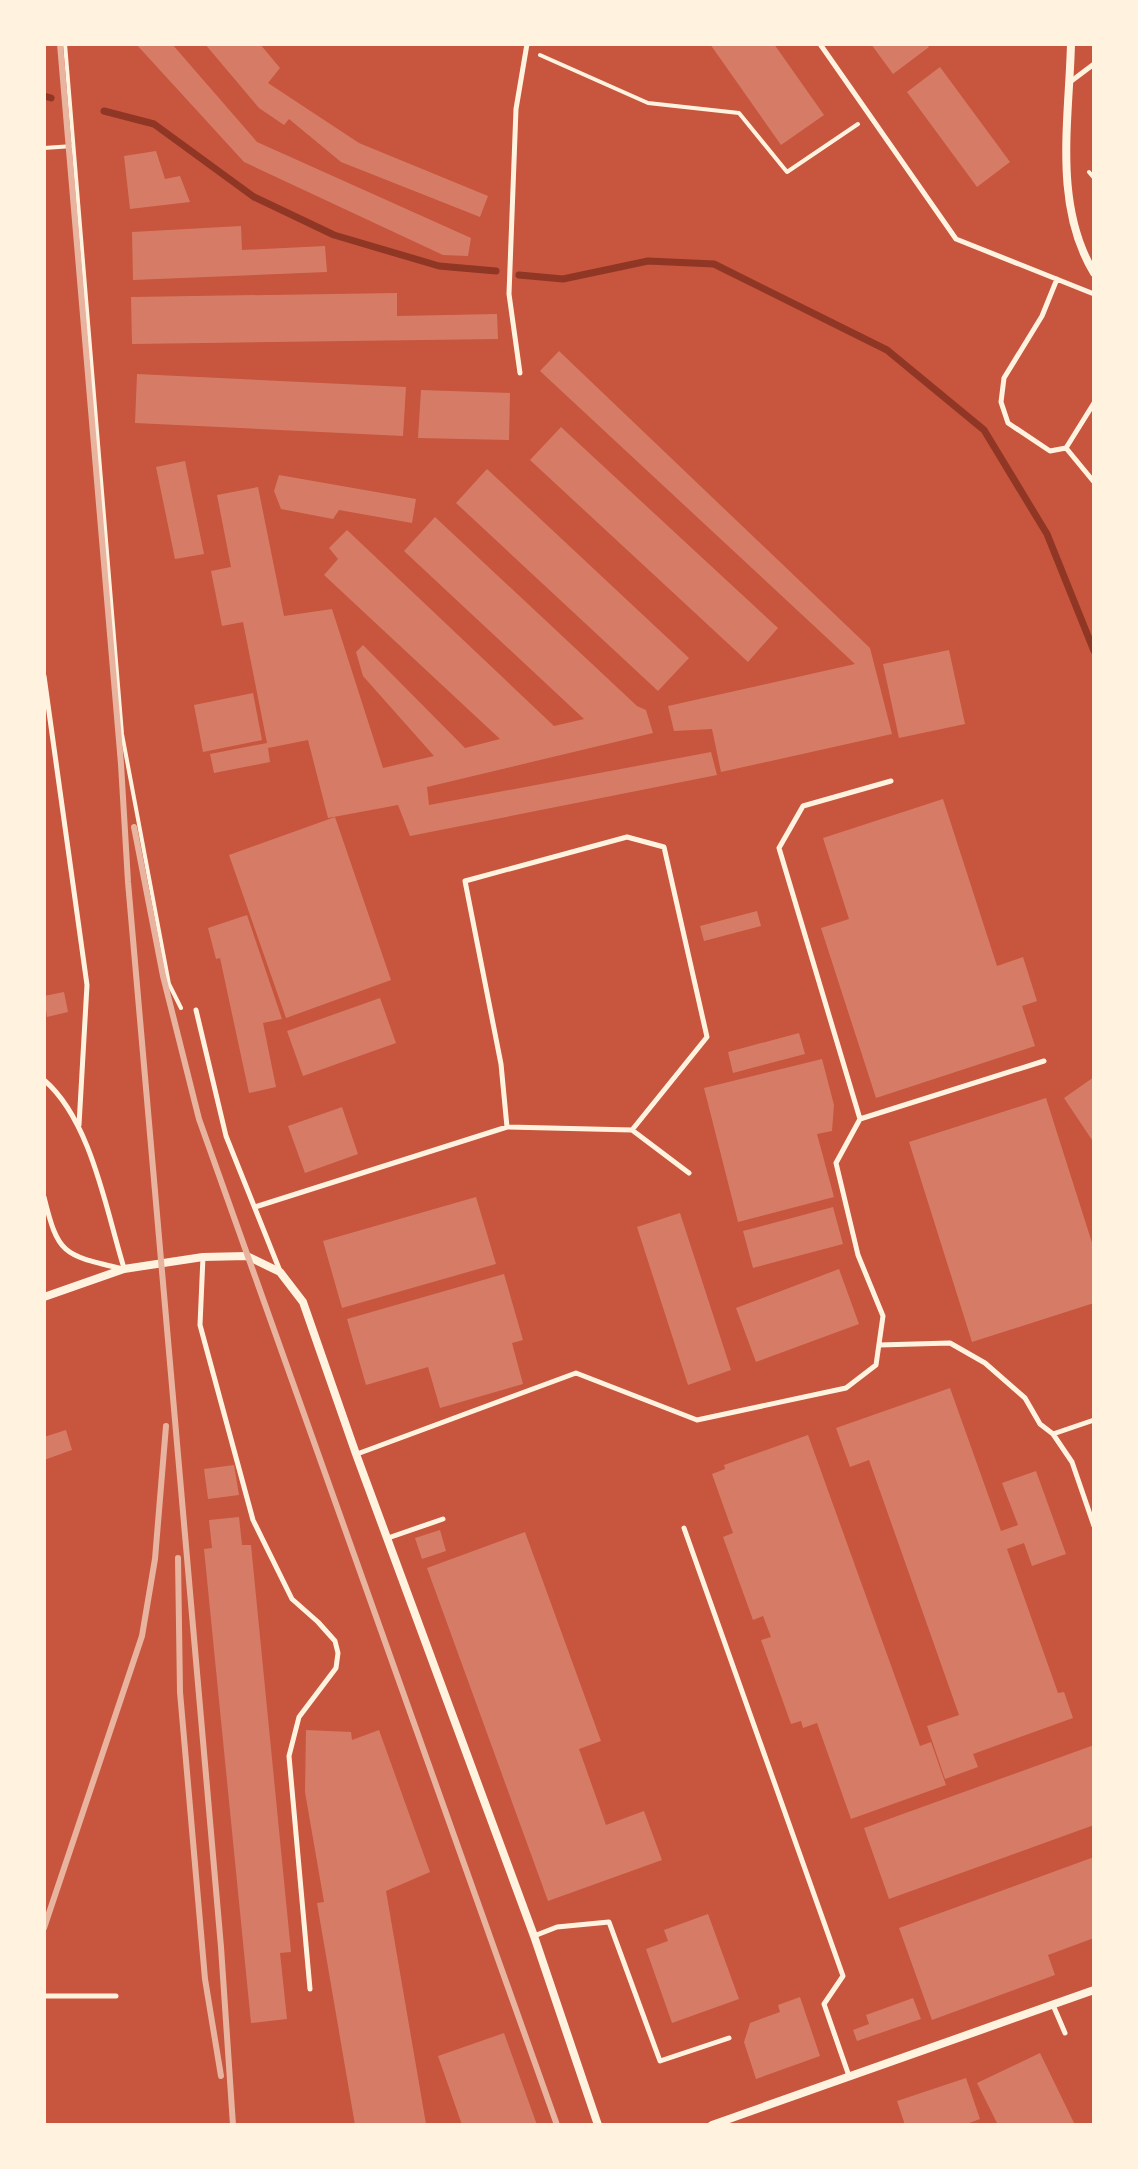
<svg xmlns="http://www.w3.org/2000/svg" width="1138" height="2169" viewBox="0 0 1138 2169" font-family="'Work Sans',sans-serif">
  <rect width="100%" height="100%" fill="#c8553d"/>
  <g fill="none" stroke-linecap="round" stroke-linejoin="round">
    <path stroke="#8f3625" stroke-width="7" d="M44,96L51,98
      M104,111L154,124L254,197L334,235L439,266L496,271
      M519,275L563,279L648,261L714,264L887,350L984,430L1047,534L1094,651"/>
  </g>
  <path fill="#d67c66" d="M136,44H172L257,142L471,238L468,256L443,255L244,162Z
    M205,44H260L280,68L268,83L359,143L488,196L480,217L341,162L289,119L284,125L259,108Z
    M710,44H774L824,115L781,145Z
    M871,44H927L929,47L893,74Z
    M940,67L1010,162L977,187L907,92Z
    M156,151L165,179L180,176L190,202L130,209L124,156Z
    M241,226L242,250L325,246L327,272L133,280L132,232Z
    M397,293V316L497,314L498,339L132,344L131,297Z
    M559,351L870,648L892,734L721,772L712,729L674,731L668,706L855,664L540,371Z
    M137,374L406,387L403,436L135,423Z
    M421,390L510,393L509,440L418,438Z
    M561,427L778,628L748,662L530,460Z
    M185,461L204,554L175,559L156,467Z
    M487,469L689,658L658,691L456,503Z
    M279,475L416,499L412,523L339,510L333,519L281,509L274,491Z
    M258,487L284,616L332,609L383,768L434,756L363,676L356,652L363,645L465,748L500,739L324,575L338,559L329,548L347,530L554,726L584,719L404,551L435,517L637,706L646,710L653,733L427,787L429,805L711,752L717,775L410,836L398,805L328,818L308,740L268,748L270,762L214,773L210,754L267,743L243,622L222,626L211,571L231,567L217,495Z
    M949,650L965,724L899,738L883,664Z
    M253,693L262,740L203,752L194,705Z
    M943,799L997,966L1023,957L1037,1001L1022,1006L1035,1046L876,1098L821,928L849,919L823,838Z
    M335,817L391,980L286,1018L229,855Z
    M757,911L761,926L704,941L700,926Z
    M247,915L282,1019L263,1023L276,1087L249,1093L220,958L216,959L208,928Z
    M64,992L68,1012L47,1017L44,996Z
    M380,998L396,1043L303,1076L287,1031Z
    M799,1033L805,1054L733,1073L728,1052Z
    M822,1059L834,1105L832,1131L817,1134L834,1197L738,1222L704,1088Z
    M1094,1077V1143L1064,1098Z
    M1046,1098L1094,1249V1303L972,1342L909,1142Z
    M342,1107L358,1154L305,1173L288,1126Z
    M476,1197L496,1264L342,1308L323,1241Z
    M833,1207L843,1244L753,1268L743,1231Z
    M680,1213L731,1370L688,1385L637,1227Z
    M839,1269L859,1324L756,1362L736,1308Z
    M504,1274L523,1340L512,1343L523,1384L440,1408L428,1367L366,1385L347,1319Z
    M950,1388L1001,1531L1018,1525L1002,1483L1036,1471L1066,1554L1032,1566L1024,1543L1007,1549L1058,1693L1064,1692L1073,1718L973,1754L978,1767L945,1779L927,1726L959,1715L869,1460L850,1467L836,1428Z
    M66,1430L72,1450L44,1460V1437Z
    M808,1435L920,1746L931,1742L946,1785L851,1819L817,1723L803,1728L801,1721L791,1724L761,1640L771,1637L763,1616L753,1620L723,1537L733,1533L712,1474L725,1469L724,1465Z
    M234,1465L239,1495L208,1499L204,1469Z
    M239,1517L242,1545H251L291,1952L280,1953L287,2019L251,2023L204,1549L212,1548L209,1520Z
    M440,1530L446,1551L422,1559L415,1538Z
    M525,1532L601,1741L579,1749L606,1825L644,1811L662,1860L548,1901L427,1568Z
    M306,1730L351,1732L352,1740L379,1730L430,1872L386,1891L426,2124L355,2125L317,1903L324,1902L305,1792Z
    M1094,1745V1825L889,1899L864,1828Z
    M1094,1857V1938L1048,1955L1055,1975L932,2020L899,1928Z
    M708,1914L739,1999L672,2023L646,1949L668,1941L664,1930Z
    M800,1997L820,2056L756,2079L744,2042L750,2023L780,2012L778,2005Z
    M913,1998L921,2019L857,2041L853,2030L869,2024L866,2015Z
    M504,2033L537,2125H462L438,2056Z
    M1040,2053L1075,2125H998L977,2083Z
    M966,2078L980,2119L964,2125H905L897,2101Z"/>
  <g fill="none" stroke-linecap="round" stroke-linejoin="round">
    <path stroke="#fff3e0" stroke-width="4" d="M65,44L122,734L169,984L181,1008
      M540,55L648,103L739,113L787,172L858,124
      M44,148L73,146
      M1089,172L1094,178"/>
    <path stroke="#fff3e0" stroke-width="5" d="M820,44L956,239L1094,294
      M1070,82L1094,64
      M1057,279L1042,316L1004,378L1001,402L1008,423L1050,451L1066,448L1094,403
      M520,373L509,294L516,109L527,44
      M1066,448L1094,482
      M44,676L87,985L79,1125
      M196,1010L226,1136L280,1271
      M44,1080C91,1120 106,1210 124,1268
      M860,1119L1044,1061
      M507,1127L501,1064L465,881L627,837L664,847L707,1037L632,1130
      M44,1197C58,1254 63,1255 119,1268
      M255,1207L507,1127L632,1130L689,1173
      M203,1257L200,1325L253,1520L292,1599L318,1622L335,1641L338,1653L336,1668L299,1717L289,1756L310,1989
      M879,1345L950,1343L985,1363L1025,1398L1040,1424L1053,1434L1094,1420
      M1053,1434L1072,1462L1094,1526
      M357,1454L576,1373L697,1420L846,1388L876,1365L883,1316L858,1255L836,1163L860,1119L779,848L803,806L891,781
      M684,1528L843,1976L824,2004L849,2076
      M388,1538L443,1519
      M534,1936L557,1927L609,1922L660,2061L729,2038
      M44,1996H116
      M1053,2005L1065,2033"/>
    <path stroke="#fff3e0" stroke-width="8" d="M1071,44C1069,121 1053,205 1094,273
      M44,1297L124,1269L203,1257L247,1256L280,1272L303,1302L356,1454L534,1936L598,2125
      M712,2125L1094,1990"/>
    <path stroke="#e9b49f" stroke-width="6" d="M60,44L121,764L128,882L221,1947L233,2125
      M134,827L163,976L199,1119L557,2125
      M178,1558L180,1692L205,1979L221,2076
      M44,1928L142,1636L155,1559L166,1426"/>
  </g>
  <rect width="1138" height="2169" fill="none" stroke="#fff3e0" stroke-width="92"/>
</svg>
